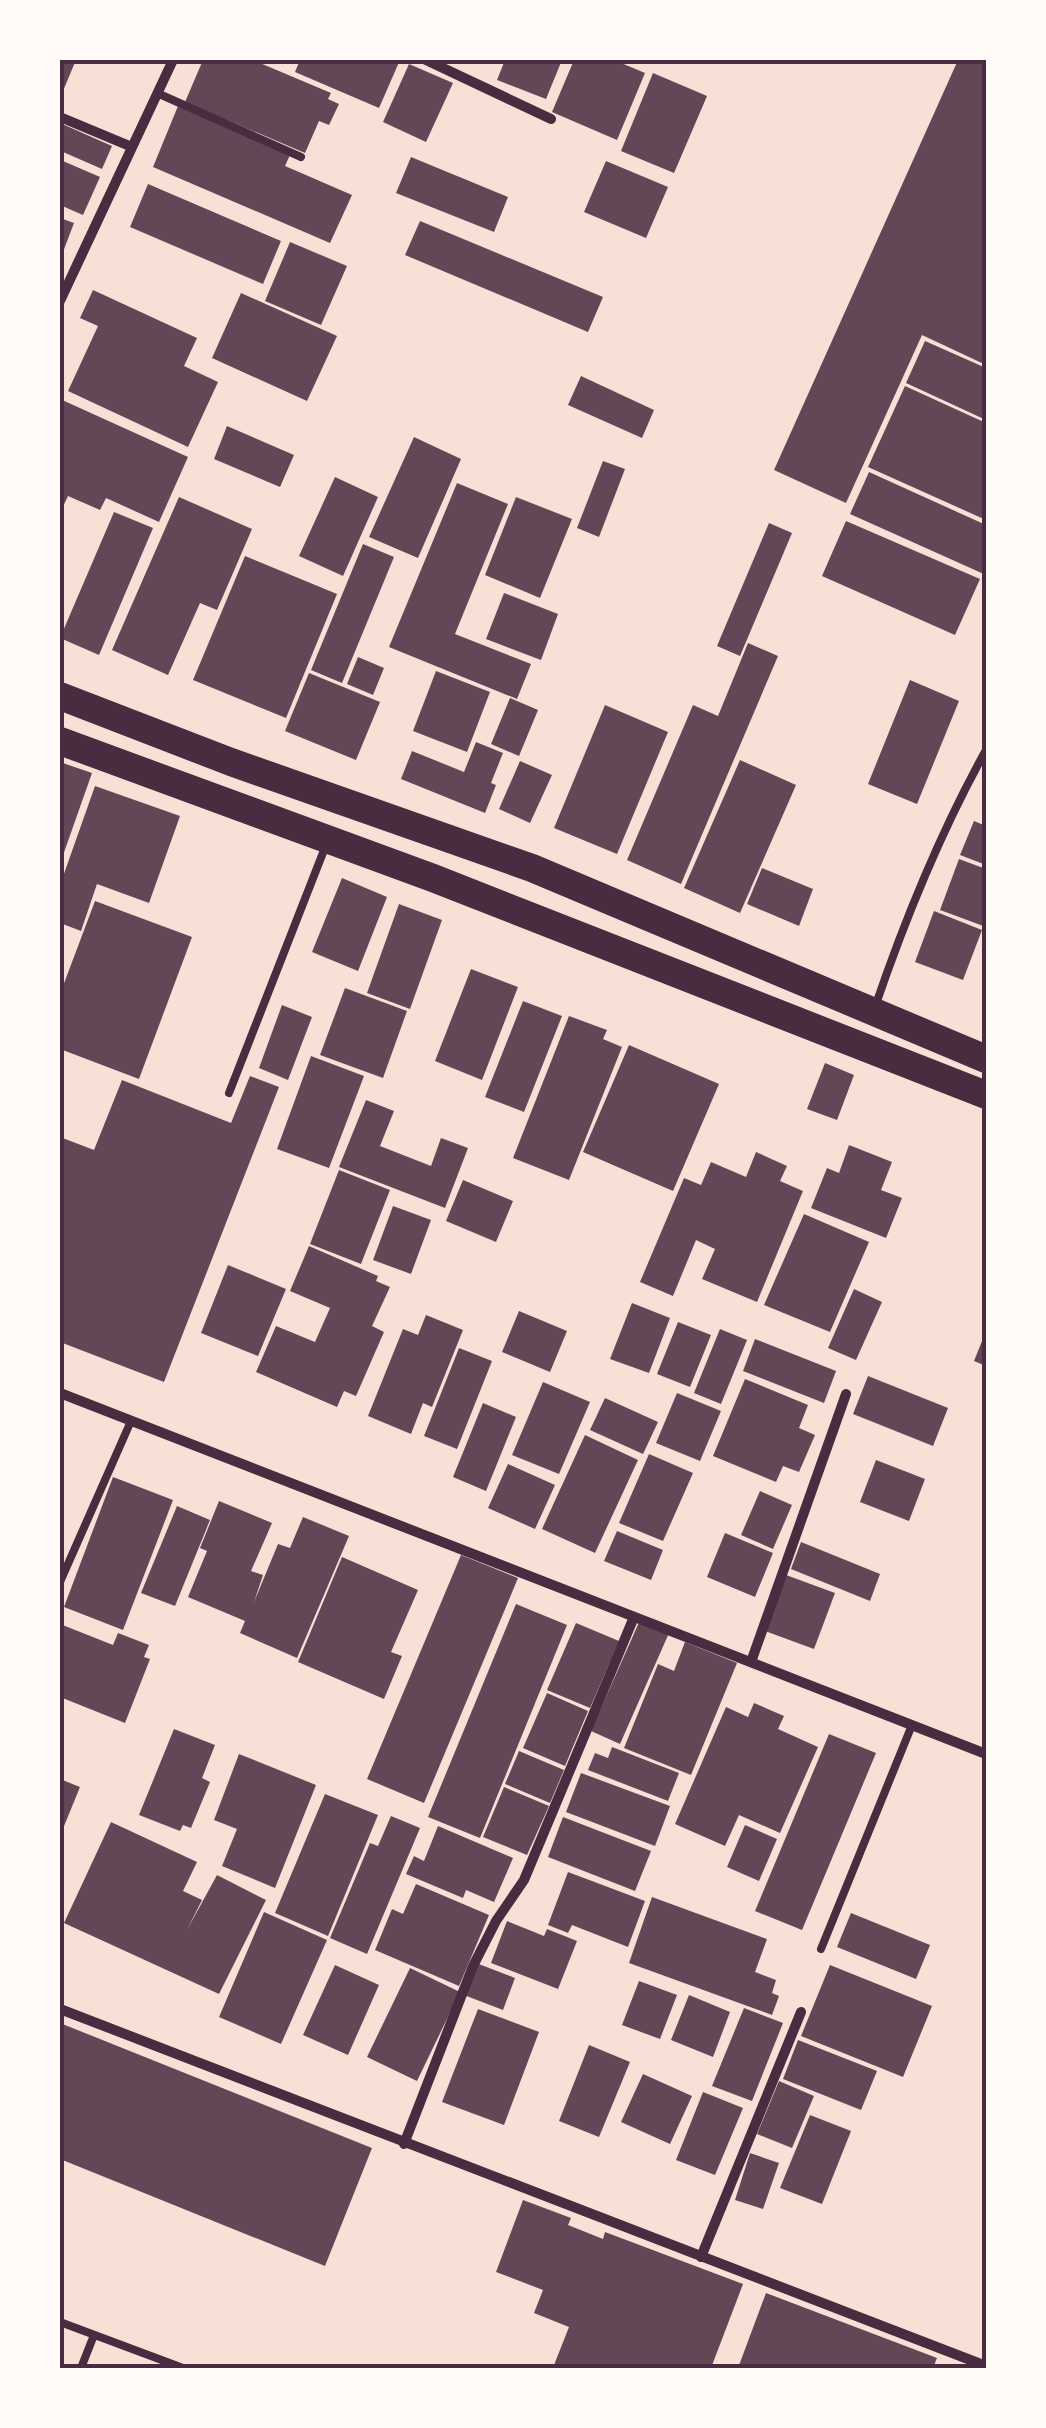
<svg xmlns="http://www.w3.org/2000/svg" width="1046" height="2428" viewBox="0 0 1046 2428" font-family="'PT Sans',sans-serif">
  <rect width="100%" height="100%" fill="#f7e1d7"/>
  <path fill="#644757" d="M60,60H76L60,98Z
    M203,60H253L331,93L328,99L339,104L329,125L319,121L305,153L185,102Z
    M300,60H400L379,108L295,72Z
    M505,60H562L546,99L497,80Z
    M574,60H614L645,73L617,140L552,112Z
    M958,60H986V365L922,335L846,503L774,470Z
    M409,64L453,83L426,142L383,122Z
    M653,73L707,96L674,173L621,151Z
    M178,106L290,155L285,166L352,195L330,243L153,167Z
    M60,123L112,146L102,169L63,152L60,160Z
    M411,157L508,197L494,232L396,193Z
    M63,161L100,177L83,215L60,205V168Z
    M606,161L668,187L646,238L584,212Z
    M148,184L281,241L263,284L130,227Z
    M60,218L74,223L60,260Z
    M420,221L603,297L588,332L405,255Z
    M290,242L347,266L321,325L265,301Z
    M93,290L197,338L184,366L218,382L188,447L68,391L98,326L80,318Z
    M241,293L337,336L307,401L212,358Z
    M925,341L986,368V420L906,383Z
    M581,376L654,410L642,438L568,405Z
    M905,386L986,423V520L868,467Z
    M60,399L188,457L159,522L106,498L100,510L68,496L60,513Z
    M227,426L294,455L280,487L214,459Z
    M414,437L461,459L418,558L369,537Z
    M603,461L625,469L599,537L577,528Z
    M869,472L986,525V575L850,514Z
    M335,477L378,497L343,576L299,556Z
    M457,483L508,504L455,634L531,664L517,699L389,647Z
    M179,497L252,529L217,610L200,603L168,675L112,650Z
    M516,497L572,519L540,598L485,575Z
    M114,512L153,528L99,655L60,638Z
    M846,521L980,579L955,635L822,576Z
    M769,523L792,533L740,656L717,646Z
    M363,544L394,557L342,683L311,670Z
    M245,556L337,594L286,718L193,680Z
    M504,593L558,614L541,660L486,639Z
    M748,643L778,656L681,884L627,860L693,705L718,716Z
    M358,657L384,668L373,695L347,684Z
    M436,671L490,692L467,752L413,731Z
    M309,673L380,702L356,760L285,731Z
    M910,680L959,701L917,804L868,784Z
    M510,698L538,710L519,756L491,744Z
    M605,705L668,732L617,854L554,828Z
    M476,742L503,753L491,783L496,785L485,813L401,779L412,751L464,772Z
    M740,760L796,785L740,913L684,888Z
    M520,761L552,775L530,823L499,809Z
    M60,762L92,773L61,861H60Z
    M95,786L180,816L149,903L97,884L81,931L60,923V885Z
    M974,821L986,826V865L960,855Z
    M959,859L986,869V927L940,910Z
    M762,868L813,889L799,926L747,904Z
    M342,878L387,897L358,971L312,952Z
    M95,901L192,937L139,1079L60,1049V994Z
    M399,904L442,920L410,1009L367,993Z
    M934,911L982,930L963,980L915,962Z
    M471,969L518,987L482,1080L435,1061Z
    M345,988L407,1011L383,1078L320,1055Z
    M523,1001L562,1016L524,1112L485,1097Z
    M282,1005L312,1017L288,1080L259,1068Z
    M569,1016L607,1030L603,1039L622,1047L569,1180L513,1158Z
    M629,1045L719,1084L673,1191L583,1152Z
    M311,1056L364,1076L329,1168L277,1149Z
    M825,1063L854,1075L837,1120L807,1109Z
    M250,1076L279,1087L164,1382L60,1342V1137L94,1150L122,1080L231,1123Z
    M366,1100L394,1111L380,1146L431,1166L441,1138L468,1148L445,1208L339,1167Z
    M849,1145L892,1162L881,1190L902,1198L886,1238L811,1208L827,1168L839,1173Z
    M756,1152L787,1166L780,1181L803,1191L757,1302L702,1279L715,1249L696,1240L673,1296L640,1282L684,1178L701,1185L711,1162L746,1177Z
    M339,1170L390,1190L361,1264L310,1244Z
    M463,1180L513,1201L496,1242L446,1221Z
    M393,1206L431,1220L411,1274L373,1260Z
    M804,1214L869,1242L830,1332L764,1305Z
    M309,1246L378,1276L376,1281L390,1287L372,1326L384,1332L356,1396L344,1391L337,1407L256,1372L276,1326L315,1342L330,1308L290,1291Z
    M228,1265L286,1289L258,1356L201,1333Z
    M854,1289L882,1302L856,1360L828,1348Z
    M632,1303L670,1318L649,1373L610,1359Z
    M519,1311L567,1331L550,1372L502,1352Z
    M426,1315L463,1330L432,1407L423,1403L411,1434L368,1416L403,1329L418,1335Z
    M678,1322L711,1335L690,1387L657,1374Z
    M720,1329L747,1340L721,1404L694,1393Z
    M986,1331V1366L974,1361Z
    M755,1339L836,1371L824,1403L743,1371Z
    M459,1348L492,1361L457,1449L424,1436Z
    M868,1376L948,1408L933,1446L853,1414Z
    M745,1379L808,1405L799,1428L815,1435L799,1472L783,1466L776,1482L713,1456Z
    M543,1382L590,1402L559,1474L512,1455Z
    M677,1393L721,1411L700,1461L656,1443Z
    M605,1398L658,1422L643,1454L590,1430Z
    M483,1403L516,1417L486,1491L453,1477Z
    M585,1435L638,1460L595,1553L542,1529Z
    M649,1454L693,1473L663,1541L619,1523Z
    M876,1460L925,1479L909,1521L860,1502Z
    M508,1464L555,1485L535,1529L488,1508Z
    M113,1477L173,1500L123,1630L64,1607Z
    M760,1491L792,1505L773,1549L741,1535Z
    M219,1501L272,1523L251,1571L263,1575L254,1602L278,1544L290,1548L303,1517L349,1536L297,1658L240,1633L245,1621L188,1597L207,1551L200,1548Z
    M177,1506L210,1520L175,1606L141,1593Z
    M617,1531L663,1550L651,1580L604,1561Z
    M725,1533L773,1553L755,1597L707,1577Z
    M801,1542L880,1574L870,1601L791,1569Z
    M461,1555L518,1578L424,1803L367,1779Z
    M342,1557L418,1590L391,1652L402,1656L384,1699L298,1662Z
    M786,1575L835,1593L814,1649L765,1631Z
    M516,1604L567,1625L480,1838L428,1817Z
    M640,1620L669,1633L620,1744L591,1731Z
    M576,1623L619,1641L590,1708L547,1690Z
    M60,1624L113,1645L118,1633L149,1645L144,1657L150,1659L125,1723L60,1697Z
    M685,1642L737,1663L691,1775L624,1748L658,1664L674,1671Z
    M547,1693L588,1711L565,1766L523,1748Z
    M754,1703L784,1716L778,1729L818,1747L780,1833L739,1815L725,1846L675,1824L726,1707L748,1717Z
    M174,1729L215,1745L202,1778L210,1782L191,1828L183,1825L180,1831L139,1815Z
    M829,1734L876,1753L802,1930L755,1911Z
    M612,1747L679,1773L668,1801L588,1770L595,1753L608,1758Z
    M519,1751L564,1770L550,1803L505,1784Z
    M239,1754L316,1785L275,1888L222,1866L237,1829L214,1820Z
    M581,1773L670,1806L655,1846L566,1812Z
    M60,1779L80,1787L60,1836Z
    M504,1787L549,1806L527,1855L483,1837Z
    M325,1794L378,1815L328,1936L275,1913Z
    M391,1816L420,1828L367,1954L330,1938L370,1843L378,1846Z
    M563,1817L651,1851L635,1891L548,1857Z
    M111,1822L197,1862L183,1891L202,1900L187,1930L217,1875L266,1900L219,1994L64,1923Z
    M745,1825L777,1839L759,1881L727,1867Z
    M438,1826L513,1858L494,1902L466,1890L463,1898L406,1874L414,1856L424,1861Z
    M568,1872L645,1901L628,1947L572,1925L568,1933L548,1925Z
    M416,1884L489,1915L459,1986L375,1950L392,1909L403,1914Z
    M652,1897L767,1939L755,1972L776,1980L772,1993L779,1996L772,2015L629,1963Z
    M264,1912L327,1940L281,2044L219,2017Z
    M851,1913L930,1945L916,1979L837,1947Z
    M507,1921L544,1936L547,1929L577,1941L558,1989L491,1963Z
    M476,1963L515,1978L503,2010L464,1995Z
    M335,1965L379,1985L348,2055L303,2035Z
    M830,1965L932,2006L903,2077L801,2036Z
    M410,1968L460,1992L417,2081L367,2057Z
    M639,1981L677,1995L660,2039L622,2025Z
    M689,1995L730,2012L713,2057L671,2040Z
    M744,2008L783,2023L752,2101L712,2086Z
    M478,2009L539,2032L504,2125L442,2102Z
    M60,2023L372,2148L325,2266L60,2159Z
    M798,2040L877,2071L861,2110L783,2079Z
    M589,2045L630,2062L599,2137L559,2121Z
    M643,2074L692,2096L670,2144L621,2122Z
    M779,2081L814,2096L792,2148L757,2134Z
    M703,2092L743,2108L715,2175L676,2160Z
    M810,2115L851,2131L822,2204L780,2188Z
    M750,2153L779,2163L763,2209L735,2200Z
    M523,2200L571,2218L568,2225L603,2239L605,2232L743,2284L711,2368H561L554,2365L569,2327L534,2313L543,2290L496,2272Z
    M766,2293L937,2358L933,2368H738Z"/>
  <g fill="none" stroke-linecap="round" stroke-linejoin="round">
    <path stroke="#4a2c40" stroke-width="8" d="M157,93L301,157
      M875,1007C905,919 941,831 986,750
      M229,1093L326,845
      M60,1582L131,1421
      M821,1949L912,1725
      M60,2322L183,2368
      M81,2368L94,2335"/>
    <path stroke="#4a2c40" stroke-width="10" d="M426,60L551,119
      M60,117L132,147
      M60,301L173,60
      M60,1393L986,1754
      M751,1662L846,1394
      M60,2009L986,2366
      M404,2144L473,1966L496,1921L524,1880L634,1617
      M701,2257L801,2012"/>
    <path stroke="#4a2c40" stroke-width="28" d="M60,696L231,762L532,868L986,1059
      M60,741L433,878L986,1095"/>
  </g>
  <rect width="1046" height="2428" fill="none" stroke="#fffaf5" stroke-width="125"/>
  <rect x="62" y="62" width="922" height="2304" fill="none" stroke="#4a2c40" stroke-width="4"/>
</svg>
